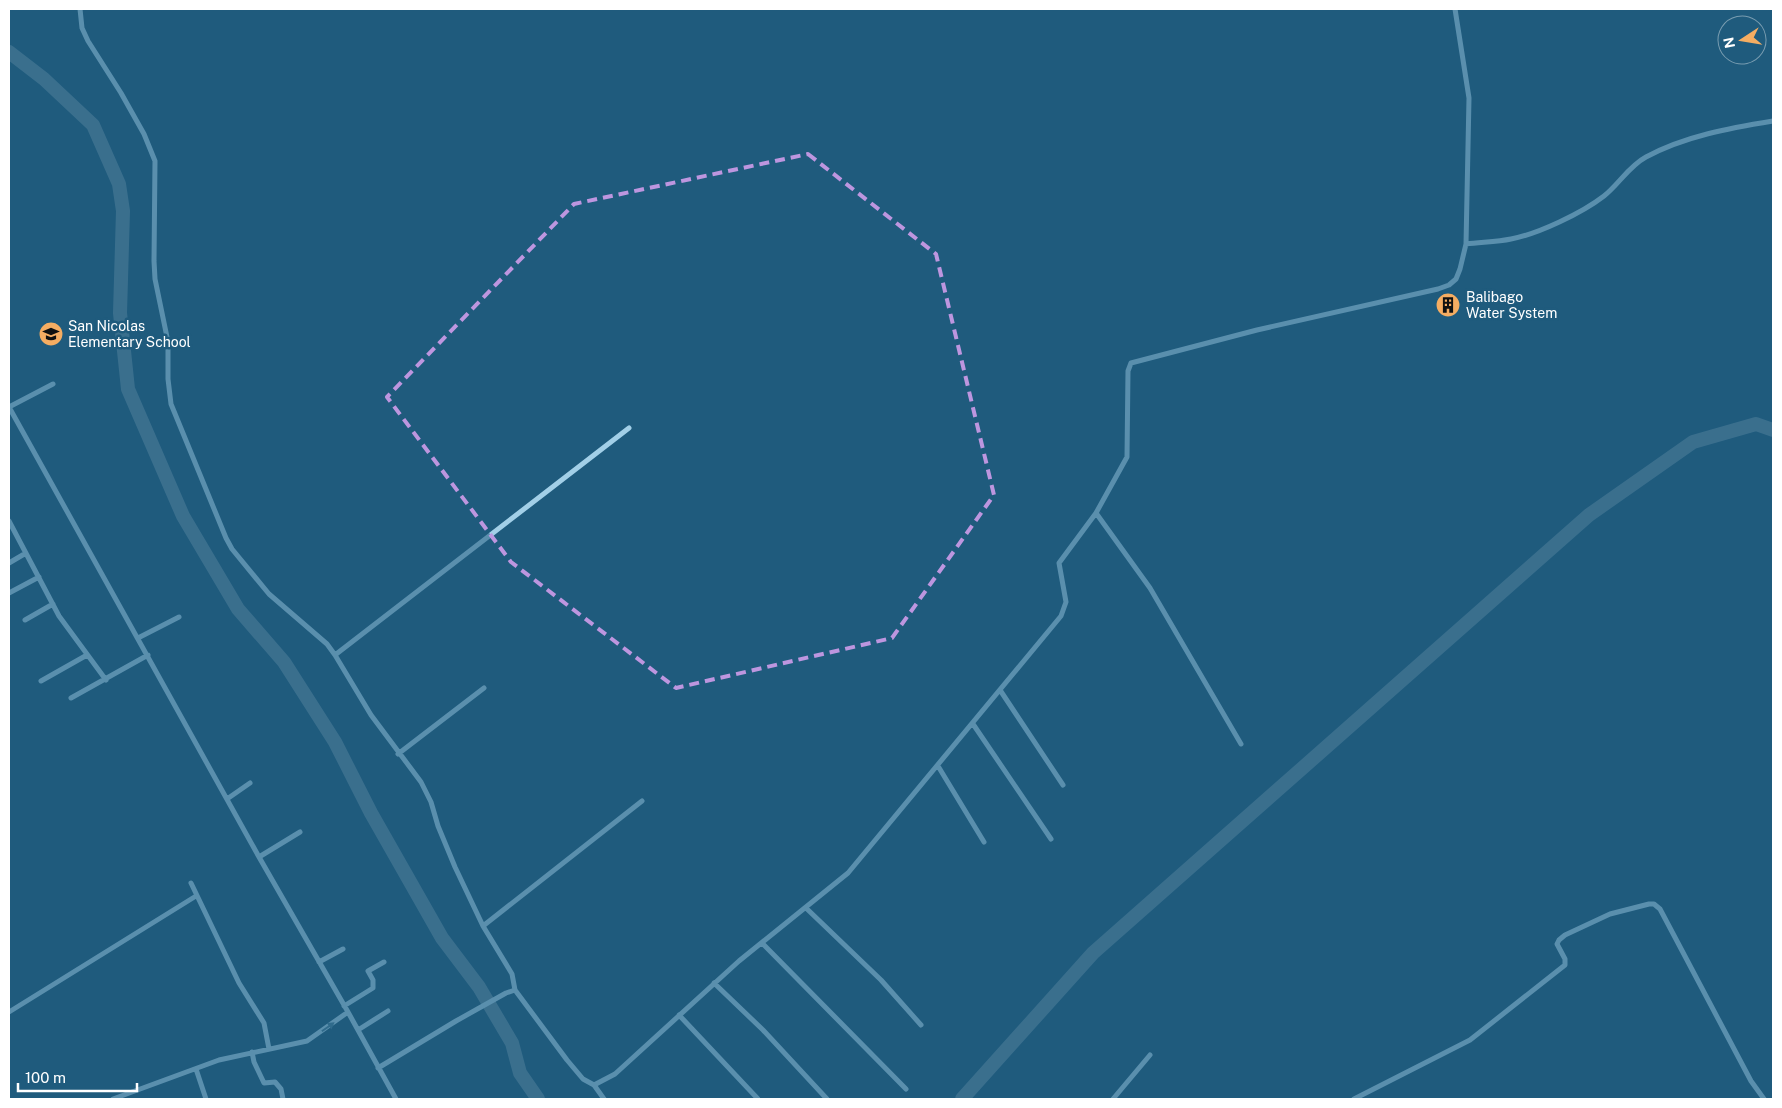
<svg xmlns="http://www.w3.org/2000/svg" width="1782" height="1108" viewBox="0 0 1782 1108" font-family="'Public Sans',sans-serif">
  <rect width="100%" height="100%" fill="#1f5b7d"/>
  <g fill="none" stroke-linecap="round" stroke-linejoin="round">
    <path stroke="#5c88a1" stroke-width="14" d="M9,52L44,79L93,125L119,184L123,211L120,313L128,389L183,516L238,609L284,662L335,742L371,813L442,938L479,987L512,1043L520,1073L538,1099
      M962,1099L1093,953L1589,515L1693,442L1756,424L1773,430"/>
    <path stroke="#a2cfe7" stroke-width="5" d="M80,9L82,28L88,41L121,93L144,134L155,161L154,261L155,279L168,342V379L171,404L226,538L232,549L269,594L327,644L335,655L371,715L421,782L431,802L438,826L455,867L483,926L512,974L515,990L567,1060L583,1079L594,1085L604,1099
      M1466,244C1481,242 1497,242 1511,239C1538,234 1582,213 1604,196C1619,184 1629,166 1646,157C1685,136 1730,128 1773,121
      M9,407L259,857L348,1012L396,1099
      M9,407L53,384
      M1096,513L1150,588L1241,744
      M9,521L59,616L106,680
      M9,563L26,553
      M9,593L39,577
      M25,620L53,604
      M138,638L179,617
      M335,655L629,428
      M41,681L87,655
      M1000,690L1063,785
      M71,698L148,655
      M973,724L1051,839
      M398,754L484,688
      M938,766L984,842
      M227,799L250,783
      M259,857L300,832
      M191,883L239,983L264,1023L269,1049
      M806,908L881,980L921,1025
      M483,926L642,801
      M762,943L906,1089
      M319,962L343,949
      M714,983L763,1030L827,1099
      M344,1006L373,988V980L368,971L384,962
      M9,1012L196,896
      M679,1015L758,1099
      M358,1030L388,1011
      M252,1052L254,1062L264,1083L275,1082L281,1089L283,1099
      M378,1068L456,1021L506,993L515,990
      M196,1069L206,1099
      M594,1085L615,1074L739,961L848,873L1061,616L1066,602L1059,563L1096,513L1127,457L1128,371L1131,363L1257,330L1438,289L1449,285L1456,279L1460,269L1466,244L1469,98L1455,9
      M113,1099L219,1060L307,1041L348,1012
      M1113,1099L1150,1055
      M1354,1099L1470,1040L1565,965V959L1557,944L1559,940L1565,935L1610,914L1649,904H1654L1660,909L1751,1081L1764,1099"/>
  </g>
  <defs><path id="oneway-solid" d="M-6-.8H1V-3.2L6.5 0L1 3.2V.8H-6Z" transform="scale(1.25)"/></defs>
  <use fill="#467e9d" href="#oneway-solid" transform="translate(328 1027) rotate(-35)"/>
  <path d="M0 0H1782V1108H0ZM808,154L936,254L994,495L892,638L676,688L511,562L387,397L574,204Z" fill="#1f5b7d" fill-opacity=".55" fill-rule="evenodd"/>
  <path fill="none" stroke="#bd96df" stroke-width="4" stroke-dasharray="10 6" stroke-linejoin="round" d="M808,154L936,254L994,495L892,638L676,688L511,562L387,397L574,204Z"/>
  <defs>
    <symbol id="building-disc" viewBox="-11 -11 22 22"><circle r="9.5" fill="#f5ad62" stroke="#1f5b7d"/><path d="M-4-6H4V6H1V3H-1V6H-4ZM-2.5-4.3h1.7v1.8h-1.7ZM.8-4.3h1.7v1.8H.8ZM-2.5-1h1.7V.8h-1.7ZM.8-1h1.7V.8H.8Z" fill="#111"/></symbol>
    <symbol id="school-disc" viewBox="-11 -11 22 22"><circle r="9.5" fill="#f5ad62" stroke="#1f5b7d"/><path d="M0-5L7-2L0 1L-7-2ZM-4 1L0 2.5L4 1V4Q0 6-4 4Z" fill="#111"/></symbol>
  </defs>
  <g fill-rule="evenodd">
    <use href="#building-disc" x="1434" y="291" width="28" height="28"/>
    <use href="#school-disc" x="37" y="320" width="28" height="28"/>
  </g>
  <g text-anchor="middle" stroke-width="5" stroke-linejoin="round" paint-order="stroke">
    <g font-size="14" fill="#fff" stroke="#1f5b7d" text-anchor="start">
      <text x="1466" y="302">Balibago<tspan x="1466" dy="16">Water System</tspan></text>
      <text x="68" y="331">San Nicolas<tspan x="68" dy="16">Elementary School</tspan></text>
    </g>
  </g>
  <rect width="1782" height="1108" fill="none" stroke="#ffffff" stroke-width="20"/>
  <g transform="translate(1742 40) rotate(258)"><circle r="24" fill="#1f5b7d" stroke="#799db1"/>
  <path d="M0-4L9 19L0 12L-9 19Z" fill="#f5ad62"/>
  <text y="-8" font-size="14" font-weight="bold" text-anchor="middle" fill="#ffffff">N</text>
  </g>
  <path d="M18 1083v8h119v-8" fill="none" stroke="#ffffff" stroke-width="2.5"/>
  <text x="25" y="1083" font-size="15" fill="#ffffff" stroke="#1f5b7d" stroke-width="4" paint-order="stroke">100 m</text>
</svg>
